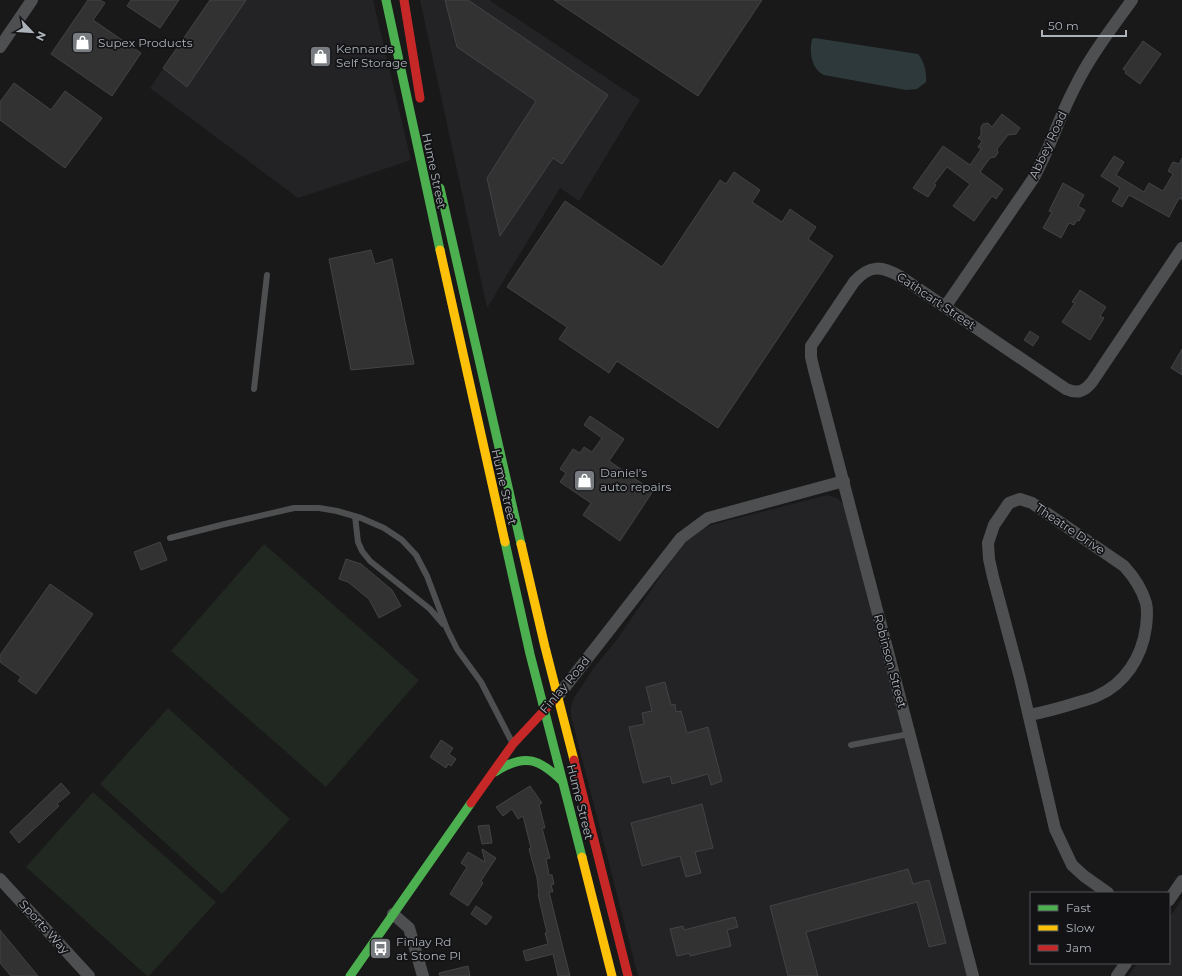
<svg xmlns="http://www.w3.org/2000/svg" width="1182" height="976" viewBox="0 0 1182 976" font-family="Montserrat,sans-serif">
  <rect width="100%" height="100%" fill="#191919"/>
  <path fill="#232325" d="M210,0H373L411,160L298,198L150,88Z
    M420,0H489L640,100L579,201L560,188L487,308Z
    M827,495L837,498L844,505L969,976H638L571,716V707L574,698L593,669L618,638L684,542L705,528L711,525Z
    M1182,899V976H1128L1138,963H1169V918Z"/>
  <path fill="#212721" d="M264,544L419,680L326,787L171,651Z
    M168,708L290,819L222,894L100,784Z
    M93,792L216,902L149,976H147L26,867Z"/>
  <path fill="#2e393c" d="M815,38L918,54C924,61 927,73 926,82L917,89L906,90L824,75C811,69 809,51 812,39Z"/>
  <path fill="#323233" stroke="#414345" d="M88,0H100L105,3L93,20L141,53L112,96L51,54Z
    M131,0H179L160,28L127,6Z
    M210,0H246L187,87L163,68Z
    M445,0H468L608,95L562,164L553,158L500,236L487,178L536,101L457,47Z
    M554,0H762L698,96Z
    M1143,41L1161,54L1140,84L1125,73L1126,71L1123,69Z
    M14,83L51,110L65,91L102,118L65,168L0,120V102Z
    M1002,114L1020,128L1016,134L1008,135L997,149L998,153L995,157L990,158L980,172L1003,189L996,199L992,196L974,221L953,206L970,184L947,167L934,184L936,185L928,197L913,188L943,146L970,165L981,149L978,147L982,141L978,138L981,135V127L983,124L988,123L992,127Z
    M1114,156L1124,162L1116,175L1144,192L1149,183L1163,191L1173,174L1168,171L1173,162L1179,164L1182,158V200L1179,198L1169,217L1129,195L1122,207L1112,201L1120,188L1101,176Z
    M734,172L760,190L752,202L782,222L790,209L816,227L808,239L833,256L718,428L617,361L609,373L559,339L567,327L507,287L565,201L662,267L720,180L726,184Z
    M1063,183L1084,195L1078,206L1085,210L1079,221L1077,220L1074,225L1069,223L1061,238L1043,228L1052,212L1049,211Z
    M371,250L375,264L392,259L414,364L351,370L329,259Z
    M1080,290L1106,307L1100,316L1104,318L1090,340L1062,322L1075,303L1072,302Z
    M1030,331L1039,337L1033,346L1024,340Z
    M1182,349V375L1171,368Z
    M590,416L624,439L609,461L653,491L620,541L583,515L591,503L560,482L566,473L560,469L573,449L580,453L584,447L592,452L602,438L584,425Z
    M160,542L167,560L141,570L134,552Z
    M346,559L361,564L392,590L401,606L379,618L369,599L348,582L339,579Z
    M50,584L93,614L36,694L18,681L21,677L0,662V655Z
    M665,682L671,705L675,704L676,712L681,711L687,733L708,727L722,781L711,785L708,774L672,784L670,776L643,783L629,727L644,724L642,713L652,711L646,687Z
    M441,740L453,748L449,754L456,759L451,766L448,764L446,768L430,757Z
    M61,783L70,793L57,804L59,806L19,843L10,832Z
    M530,786L542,803L539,805L545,828H542L550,858L546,859L549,875H552L554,884L551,885L553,892H549L570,976H558L553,954L526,961L523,951L548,944L545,933H547L538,894H539L537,878L529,849L531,848L523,816L518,819L512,809L503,816L496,807Z
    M702,804L713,848L695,852L701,873L686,877L680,856L642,866L631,823Z
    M489,825L492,843L482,844L478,826Z
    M482,849L496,858L481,881L483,883L468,906L450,894L467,867L461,863L468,852L485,862Z
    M908,869L913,884L929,880L946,943L929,947L917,902L806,932L818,976H788L770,906Z
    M476,906L492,917L486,925L471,914Z
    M735,917L738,927L727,930L731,946L690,956V953L677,956L670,929L683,926L684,930Z
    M0,930L38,976H11L0,963Z
    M468,966L470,976H440L439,973Z"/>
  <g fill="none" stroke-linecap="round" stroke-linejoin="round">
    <path stroke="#4d4f51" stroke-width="6" d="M254,389L267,275
      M355,516L358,542L362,551L370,561L430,609L443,624
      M170,538L225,524L294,508H319L337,511L361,518L384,528L402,540L416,555L427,576L447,629L457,649L481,682L512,742
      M851,745L909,734"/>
    <path stroke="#4d4f51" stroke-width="12" d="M0,47L32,0
      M945,307L1033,179C1050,149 1059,117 1075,87C1090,56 1112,28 1132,0
      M558,696L681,538L708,518L844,481
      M1029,715C1046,712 1063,707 1079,702C1085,700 1091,699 1097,696C1125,684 1142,657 1146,627C1147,619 1148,611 1146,603C1142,589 1134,577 1124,566L1032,503L1020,499L1009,503L994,525L988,543L989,559L993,577L1020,678L1055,829L1072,865L1084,876L1108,893
      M0,879L89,976
      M1169,900L1182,881
      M393,914L409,928L423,976
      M973,976L814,370L811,357V346L854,282C870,264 882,266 901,277L1066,389C1077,394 1084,392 1092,382L1182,248
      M1117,976L1126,963"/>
    <path stroke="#4caf50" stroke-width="9" d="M386,0L440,250
      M440,188L521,544
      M505,542L530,654L582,857
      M495,772C524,753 539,758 563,782
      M350,976L471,803"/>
    <path stroke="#ffc107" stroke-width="9" d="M440,250L505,542
      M521,544L545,647L574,760
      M582,857L612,976"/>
    <path stroke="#c62828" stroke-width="9" d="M404,0L420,98
      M574,760L628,976
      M471,803L513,744L553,701"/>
  </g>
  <defs>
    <symbol id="shop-square" viewBox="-11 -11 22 22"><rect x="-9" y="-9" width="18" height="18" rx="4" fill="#787c81" stroke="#131315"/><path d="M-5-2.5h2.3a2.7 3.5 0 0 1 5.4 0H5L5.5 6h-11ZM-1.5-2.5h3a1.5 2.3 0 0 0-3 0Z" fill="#fff"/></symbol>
    <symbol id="bus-square" viewBox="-11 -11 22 22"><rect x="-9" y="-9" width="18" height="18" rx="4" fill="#787c81" stroke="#131315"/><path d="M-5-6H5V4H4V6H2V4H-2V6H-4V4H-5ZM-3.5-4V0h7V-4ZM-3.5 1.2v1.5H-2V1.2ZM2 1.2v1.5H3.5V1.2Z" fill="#fff"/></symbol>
  </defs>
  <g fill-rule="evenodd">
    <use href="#shop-square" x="70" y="30" width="25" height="25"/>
    <use href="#shop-square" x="308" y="44" width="25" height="25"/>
    <use href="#shop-square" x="572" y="468" width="25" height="25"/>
    <use href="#bus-square" x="368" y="936" width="25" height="25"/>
  </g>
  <g text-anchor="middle" stroke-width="3.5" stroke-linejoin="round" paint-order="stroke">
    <g font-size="12" fill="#abb2b9" stroke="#131315" text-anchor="start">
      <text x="98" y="47">Supex Products</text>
      <text x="336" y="53">Kennards<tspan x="336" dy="14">Self Storage</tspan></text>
      <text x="600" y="477">Daniel’s<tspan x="600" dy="14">auto repairs</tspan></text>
      <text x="396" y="946">Finlay Rd<tspan x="396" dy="14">at Stone Pl</tspan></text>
    </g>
    <g font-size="12" fill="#abb2b9" stroke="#131315">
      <text transform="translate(1048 145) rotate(-65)" y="4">Abbey Road</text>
      <text transform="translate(434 171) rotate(78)" y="4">Hume Street</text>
      <text transform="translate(936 301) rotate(34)" y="4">Cathcart Street</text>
      <text transform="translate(504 487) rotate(77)" y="4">Hume Street</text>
      <text transform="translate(1070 529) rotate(34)" y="4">Theatre Drive</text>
      <text transform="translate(890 661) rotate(75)" y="4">Robinson Street</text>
      <text transform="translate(565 685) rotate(-50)" y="4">Finlay Road</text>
      <text transform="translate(580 802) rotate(76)" y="4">Hume Street</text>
      <text transform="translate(44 927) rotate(48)" y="4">Sports Way</text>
    </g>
  </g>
  <rect x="1030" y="892" width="140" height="72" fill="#131315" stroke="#505357"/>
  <rect x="1038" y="905" width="20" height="6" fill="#4caf50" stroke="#505357"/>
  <text x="1066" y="912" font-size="12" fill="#abb2b9">Fast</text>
  <rect x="1038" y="925" width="20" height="6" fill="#ffc107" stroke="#505357"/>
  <text x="1066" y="932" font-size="12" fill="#abb2b9">Slow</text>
  <rect x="1038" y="945" width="20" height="6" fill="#c62828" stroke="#505357"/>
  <text x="1066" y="952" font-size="12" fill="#abb2b9">Jam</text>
  <g transform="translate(32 32) rotate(115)" stroke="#131315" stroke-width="3" paint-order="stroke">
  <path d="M0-3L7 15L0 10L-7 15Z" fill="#abb2b9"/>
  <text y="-6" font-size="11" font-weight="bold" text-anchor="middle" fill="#abb2b9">N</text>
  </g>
  <path d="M1042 30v6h84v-6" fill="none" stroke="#abb2b9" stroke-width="2"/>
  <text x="1048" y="30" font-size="12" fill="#abb2b9" stroke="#131315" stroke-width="3" paint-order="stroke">50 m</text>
</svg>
